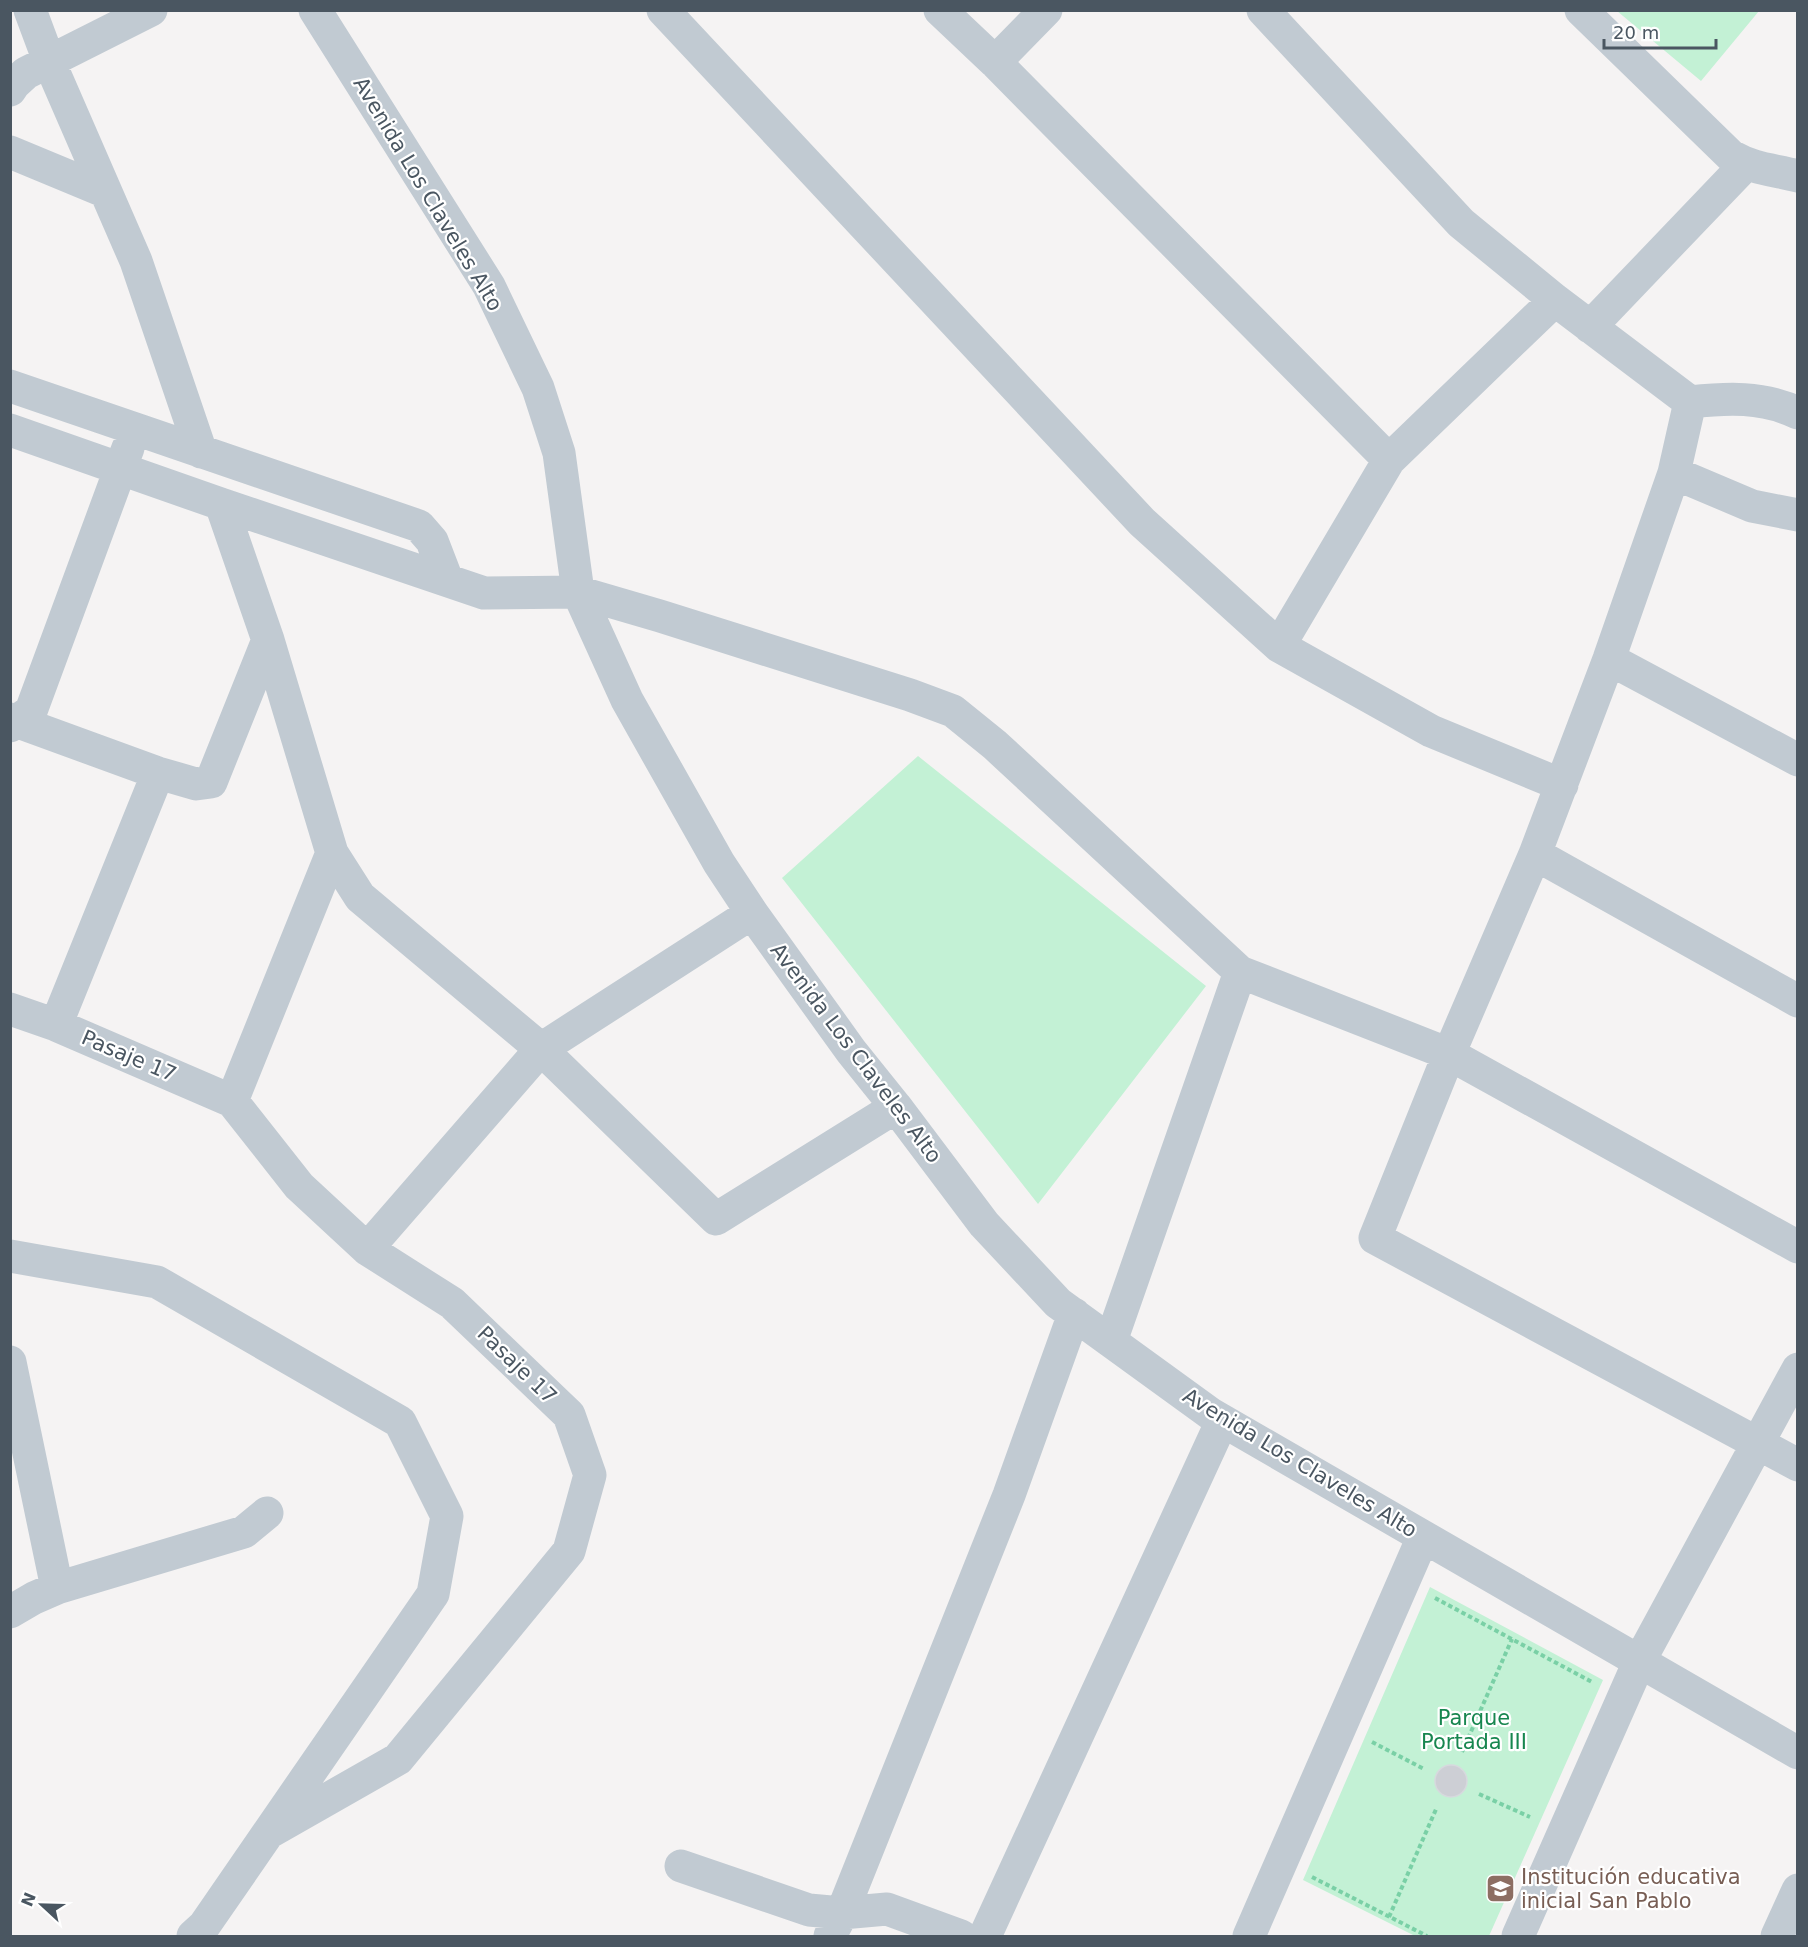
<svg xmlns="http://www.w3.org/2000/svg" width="1808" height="1947" viewBox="0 0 1808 1947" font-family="'DejaVu Sans',sans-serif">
  <rect width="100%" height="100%" fill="#f5f3f3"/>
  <path fill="#c3f1d5" d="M1617,11H1759L1701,81Z
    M918,756L1206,986L1038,1204L782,878Z
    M1430,1587L1603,1680L1489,1936H1415L1303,1880Z"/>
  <path fill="#cdcfd5" stroke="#d7d9de" stroke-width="1.5" d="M1435 1781a16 16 0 1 1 32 0a16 16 0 1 1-32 0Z"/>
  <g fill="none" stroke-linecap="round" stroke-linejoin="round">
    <path stroke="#7ad0a6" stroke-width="4" stroke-dasharray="4.5 3" stroke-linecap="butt" d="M1435,1598L1592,1682
      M1372,1742L1424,1769
      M1462,1752L1512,1639
      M1479,1794L1530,1817
      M1312,1877L1427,1936
      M1389,1917L1437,1807"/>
    <path stroke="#c1cad2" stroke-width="33" d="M30,10L49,61L136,261L201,452
      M315,10L489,286L538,388L559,453L578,592L627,700L719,863L752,913L851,1051L896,1107L984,1224L1058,1303L1211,1414L1798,1753
      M663,10L1142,522L1279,646L1431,731L1562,785
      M940,10L995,62L1389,460
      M1263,10L1461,223L1555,300L1690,402C1727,398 1762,396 1798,413
      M1581,10L1731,156C1756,170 1771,169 1798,176
      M995,62L1046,10
      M10,90L14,84L26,73L151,10
      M10,152L104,191
      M1590,327L1746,164
      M10,386L419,526L432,541L447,580
      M1690,402L1674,473L1609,659L1535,854L1449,1054L1375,1238L1798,1465
      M10,430L221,504L484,593L578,592L660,616L910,695L953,711L995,745L1240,972L1449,1054L1798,1247
      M1674,473L1752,506L1798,515
      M221,504L268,640L332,853L360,897L541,1049L716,1219L896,1107
      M1279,646L1389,460L1555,300
      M1609,659L1798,760
      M10,719L158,773L196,784L211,782L268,640
      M10,726L31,711L128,448
      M1535,854L1798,1001
      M10,1009L56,1025L232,1101L299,1186L367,1249L452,1303L569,1415L590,1475L569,1551L398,1759L270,1832
      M56,1025L158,773
      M232,1101L332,853
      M367,1249L541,1049L752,913
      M10,1256L157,1282L400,1422L447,1516L433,1594L204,1926L193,1936
      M1111,1341L1240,972
      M10,1362L57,1588
      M10,1612L34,1598L57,1588L244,1532L267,1513
      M681,1866L809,1910L842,1913L887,1909L961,1936
      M830,1936L842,1913L1009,1495L1074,1314
      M985,1936L1222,1421
      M1249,1936L1423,1537
      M1518,1936L1639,1662L1798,1369
      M1777,1936L1798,1890"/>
  </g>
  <defs>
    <symbol id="school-square" viewBox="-11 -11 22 22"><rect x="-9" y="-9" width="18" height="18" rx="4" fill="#8d6e63" stroke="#fff"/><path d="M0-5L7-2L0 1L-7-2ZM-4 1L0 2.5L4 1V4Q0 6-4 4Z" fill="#fff"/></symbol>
  </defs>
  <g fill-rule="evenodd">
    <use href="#school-square" x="1484" y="1872" width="33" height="33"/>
  </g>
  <g text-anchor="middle" stroke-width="4.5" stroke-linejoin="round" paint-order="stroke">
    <g font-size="21" fill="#4a5661" stroke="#fff">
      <text transform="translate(428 194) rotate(59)" y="7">Avenida Los Claveles Alto</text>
      <text transform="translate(856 1053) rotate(53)" y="7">Avenida Los Claveles Alto</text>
      <text transform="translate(129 1056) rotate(23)" y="7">Pasaje 17</text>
      <text transform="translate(517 1365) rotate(44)" y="7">Pasaje 17</text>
      <text transform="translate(1300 1463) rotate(31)" y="7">Avenida Los Claveles Alto</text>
    </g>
    <g font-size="21" fill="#17864f" stroke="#fff">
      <text x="1474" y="1725">Parque<tspan x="1474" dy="24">Portada III</tspan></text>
    </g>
    <g font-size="21" fill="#785e54" stroke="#fff" text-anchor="start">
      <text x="1521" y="1884">Institución educativa<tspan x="1521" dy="24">inicial San Pablo</tspan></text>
    </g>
  </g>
  <rect width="1808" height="1947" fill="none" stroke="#4a5661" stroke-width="24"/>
  <g transform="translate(42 1905) rotate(292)" stroke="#ffffff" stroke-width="4.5" paint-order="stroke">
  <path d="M0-4.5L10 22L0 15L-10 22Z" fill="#4a5661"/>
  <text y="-9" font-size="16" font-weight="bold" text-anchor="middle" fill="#4a5661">N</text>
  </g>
  <path d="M1604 39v9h112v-9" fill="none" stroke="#4a5661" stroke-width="3"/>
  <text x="1613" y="39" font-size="18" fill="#4a5661" stroke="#ffffff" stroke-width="4.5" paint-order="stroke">20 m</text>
</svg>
